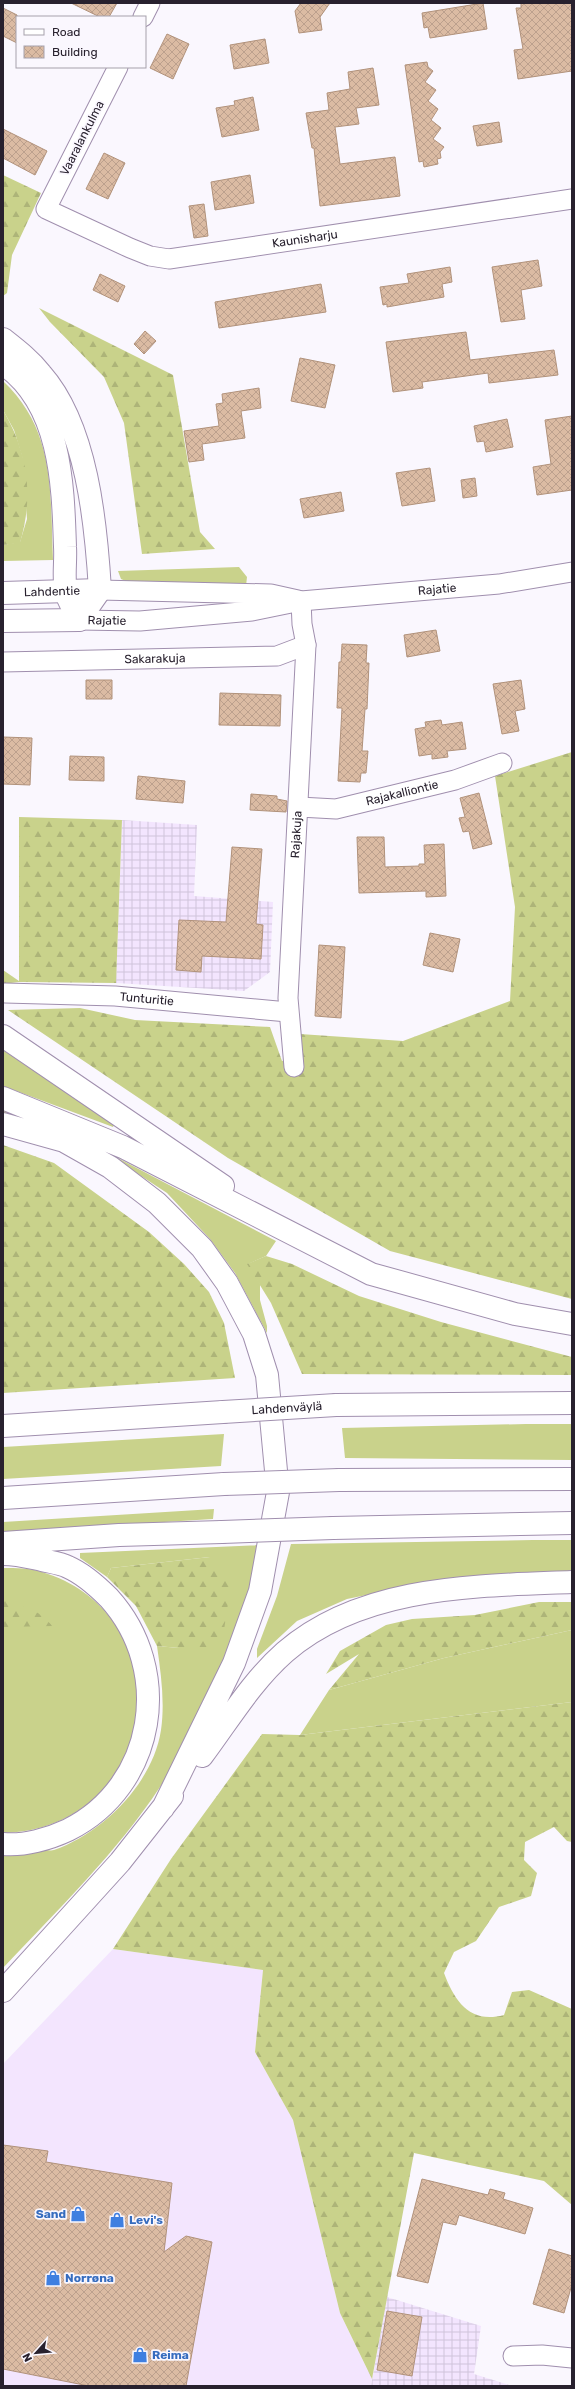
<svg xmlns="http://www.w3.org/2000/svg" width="575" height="2389" viewBox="0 0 575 2389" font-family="Rubik,sans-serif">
  <defs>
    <pattern id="industrial-grid" width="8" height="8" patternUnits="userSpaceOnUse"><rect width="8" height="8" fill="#f3e5fe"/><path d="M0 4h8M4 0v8" fill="none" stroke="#d0c4da"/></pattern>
    <pattern id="forest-firs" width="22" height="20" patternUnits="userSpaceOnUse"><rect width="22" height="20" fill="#c9d28b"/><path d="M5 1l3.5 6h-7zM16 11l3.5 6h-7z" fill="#adb478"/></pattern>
    <pattern id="building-cross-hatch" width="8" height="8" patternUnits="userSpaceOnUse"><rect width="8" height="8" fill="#dbbba3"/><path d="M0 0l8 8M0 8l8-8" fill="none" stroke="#bca08d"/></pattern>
  </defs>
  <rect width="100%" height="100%" fill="#faf7fe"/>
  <path fill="#f3e5fe" d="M113,1949L263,1970L255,2052L293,2120L340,2313L372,2379L371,2386H3V2064Z"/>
  <path fill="url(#industrial-grid)" d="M122,820L197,825L194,896L273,902L270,972L244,991L116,983Z
    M387,2297L481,2326L474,2374L512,2386H371Z"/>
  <path fill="#c9d28b" d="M3,381C56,431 50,493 53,560L3,561V545L20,542L27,519L22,456L14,430L3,410Z
    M239,567L247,577L246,586L128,582L121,579L118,571Z
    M3,1050L114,1125L113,1127L3,1086Z
    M3,1108L68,1132L276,1241L266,1256L248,1264L260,1284V1300L267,1326V1333L235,1273L210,1239L167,1193L129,1168L69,1135L23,1117L3,1113Z
    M526,1424H572V1460L345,1458L342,1428Z
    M224,1434L221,1466L3,1479V1447Z
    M214,1509L213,1519L3,1532V1522Z
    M533,1540H572V1573L386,1591L347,1599L297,1621L257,1658V1649L277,1596L291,1544Z
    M259,1545C242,1631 208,1714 160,1787C118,1851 56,1912 3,1968V1855C17,1854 31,1851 45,1850C48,1850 51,1851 54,1850C103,1833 153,1783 161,1730C165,1702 161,1674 157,1646L179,1648L210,1557L111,1568L107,1577L80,1558V1553Z
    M3,1568C16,1568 30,1568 42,1572C187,1616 160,1829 3,1833Z
    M572,1630V1702L300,1735L329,1690L444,1658Z"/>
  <path fill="url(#forest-firs)" d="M3,175L41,193L12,255L7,293L3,296Z
    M39,308L173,375L200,532L215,549L142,554L124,423L104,377L50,322Z
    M3,410C28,453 34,495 20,543L3,545Z
    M572,752V1299L390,1251L228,1158L8,1010L80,1008L135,1020L270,1027L282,1061L303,1055L300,1034L403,1041L510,1001L515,907L495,776Z
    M19,817L122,820L116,983L19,982L3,984V970L19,981Z
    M3,1145L54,1163L149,1232L184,1264L209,1292L224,1323L235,1378L3,1393Z
    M266,1256L292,1264L359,1296L441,1322L572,1357V1375L302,1374L271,1303L247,1264Z
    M210,1557L231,1584L224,1630L207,1648H179L157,1646L136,1606L107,1577L111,1568Z
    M3,1598L38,1613L53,1626L3,1627Z
    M539,1602H572V1630L444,1658L329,1690L359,1654L326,1674L340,1651L386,1625L412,1619L475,1615Z
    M572,1702V1842L567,1841L554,1827L525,1842L524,1860L537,1873L531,1896L499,1907L476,1941L454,1952L444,1973C455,2002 470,2024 504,2015L512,1992L529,1990L572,2009V2205L544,2181L414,2153L372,2379L340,2313L293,2120L255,2052L263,1970L113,1949L171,1859L262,1734L300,1735Z"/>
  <path fill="url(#building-cross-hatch)" stroke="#b1927b" d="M71,3H117L109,17H100Z
    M301,3H330L320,17L322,30L299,33L295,11Z
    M483,3L487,29L430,38L428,27L424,28L422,13Z
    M521,3H572V71L518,79L514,50L523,49L516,8H521Z
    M3,8L17,15V43L3,36Z
    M167,34L189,44L173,79L150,68Z
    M265,39L269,63L234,69L230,45Z
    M427,62L428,67L433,71L425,82L436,90L428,101L438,109L431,120L441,128L433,139L444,147L440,152L441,158L437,159L438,164L424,167L423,161L419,162L405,65Z
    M373,68L379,105L356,108L359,124L335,127L340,164L395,157L400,196L320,206L314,148H312L306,113L329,110L327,93L350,89L348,72Z
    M253,97L259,130L222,137L216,108L235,105L234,101Z
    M499,122L502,142L477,146L473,126Z
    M3,129L47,151L35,175L3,158Z
    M104,153L125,163L108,199L86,189Z
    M250,175L254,203L215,210L211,182Z
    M204,204L208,236L194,238L189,206Z
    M538,260L542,286L521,290L525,319L501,322L492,267Z
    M450,267L452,282L442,284L444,297L387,307V304L383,305L380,287L409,283L407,274Z
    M100,274L125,286L118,302L93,290Z
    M321,284L326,312L219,328L215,302Z
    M145,331L156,341L144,354L134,344Z
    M466,332L470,360L554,350L558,375L489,383L488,373L422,382L423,388L393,392L386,342Z
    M300,358L335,365L325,408L291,401Z
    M259,388L261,408L241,411L245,438L202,444L204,460L189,462L184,431L219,426L216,404L223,403L222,394Z
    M572,416V490L537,495L533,467L551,464L545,420Z
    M507,419L513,447L486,452L484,441L477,442L474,426Z
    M430,468L435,501L402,506L396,473Z
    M475,478L477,496L463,498L461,480Z
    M341,492L344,511L304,518L300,499Z
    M436,630L440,651L407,657L404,635Z
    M342,644L367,645L366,663H369L367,709H365L362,751H368L366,773H361L360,782L338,781L342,708H337L339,662H341Z
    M86,680H112V699H86Z
    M521,680L525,709L515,711L519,731L502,734L493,684Z
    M220,693L281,695L280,726L219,725Z
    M441,720L442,725L462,722L466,749L447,751L448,757L432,759V754L419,756L415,729L426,727L425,722Z
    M3,737L32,738L30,785L3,784Z
    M70,756L104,757V781L69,780Z
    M138,776L185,781L183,803L136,799Z
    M479,793L492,844L473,849L469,831L463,832L459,818L465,817L460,798Z
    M251,794L277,796V799L287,801L286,812L250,810Z
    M357,837H384L385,867L419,866V864H425L424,845L444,844L446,896L426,897V891L359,893Z
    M232,847L262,849L256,924L263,925L261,959L202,956L201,972L176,970L179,920L226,922Z
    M430,933L460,939L453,972L423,965Z
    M319,945L345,947L341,1018L315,1016Z
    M3,2145L48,2151L46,2162L172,2183L164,2252L186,2236L212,2242L186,2386H89L3,2369Z
    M422,2179L488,2195L490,2189L505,2193L503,2199L533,2208L525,2234L459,2215L456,2225L443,2222L428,2283L397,2276Z
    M549,2249L572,2256V2284L564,2313L533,2304Z
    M387,2311L422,2317L412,2376L377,2370Z"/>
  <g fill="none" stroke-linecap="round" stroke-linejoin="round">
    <defs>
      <g id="minor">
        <path d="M143,17L150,3"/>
        <path id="s1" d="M118,67L46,209L130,248L150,256L169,259L572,199"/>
        <path d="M100,590L271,594L298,600"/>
        <path id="s2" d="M79,620L140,621L252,611L301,601L499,584L572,572"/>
        <path id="s3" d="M3,662L277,656L306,645"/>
        <path id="s4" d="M299,807L336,809L455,780L502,763"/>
        <path id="s5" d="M5,993L115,996L288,1012"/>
        <path id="s6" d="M294,1067L288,998L306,645L302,624L301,601"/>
        <path d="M513,2356L542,2355L572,2358"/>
      </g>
      <g id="secondary">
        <path id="s7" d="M3,593L100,590"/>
        <path d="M3,621L79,620"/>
      </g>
      <path id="trunk" d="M3,339C17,350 30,360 41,374C87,426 96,523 100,590L79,620C75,611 68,601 66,592C63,578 66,561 65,547C63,484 61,403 3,364"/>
      <path id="motorway" d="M3,1036L223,1186
        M3,1098L123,1147L371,1274L515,1314L572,1324
        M3,1124L64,1141L110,1167L157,1203L202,1248L227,1283L254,1334L267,1375L278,1492L260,1591L234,1663L163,1808
        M336,1405L572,1403
        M3,1426L223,1412
        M339,1480L572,1479
        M3,1498L224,1484
        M333,1528L572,1523
        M3,1543L119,1535L222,1532
        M3,1554C17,1554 28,1557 42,1560C50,1562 60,1563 68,1567C84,1574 97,1586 109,1598C174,1670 156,1786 68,1830C49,1839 24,1846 3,1844
        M202,1756C229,1720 251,1682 285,1652C362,1585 476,1586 572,1582
        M3,1991L120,1862L172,1796"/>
    </defs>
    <use href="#minor" stroke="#a08fae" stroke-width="21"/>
    <use href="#secondary" stroke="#a08fae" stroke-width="24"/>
    <use href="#trunk" stroke="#a08fae" stroke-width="24"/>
    <use href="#motorway" stroke="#a08fae" stroke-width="24"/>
    <use href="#minor" stroke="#fff" stroke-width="19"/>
    <use href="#secondary" stroke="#fff" stroke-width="22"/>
    <use href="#trunk" stroke="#fff" stroke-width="22"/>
    <use href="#motorway" stroke="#fff" stroke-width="22"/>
    <defs>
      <g id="motorway-bridge">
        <path id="s8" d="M223,1412L336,1405"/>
        <path d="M224,1484L339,1480"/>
        <path d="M222,1532L333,1528"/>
      </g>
    </defs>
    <use href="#motorway-bridge" stroke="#a08fae" stroke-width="24" stroke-linecap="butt"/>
    <use href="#motorway-bridge" stroke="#fff" stroke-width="22"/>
  </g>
  <defs>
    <symbol id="shop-bare" viewBox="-9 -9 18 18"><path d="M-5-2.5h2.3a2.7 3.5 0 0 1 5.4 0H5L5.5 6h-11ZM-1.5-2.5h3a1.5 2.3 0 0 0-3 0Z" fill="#3f7fe0" stroke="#faf7fe" stroke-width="2.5" paint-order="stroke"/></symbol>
  </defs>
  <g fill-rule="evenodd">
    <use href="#shop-bare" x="67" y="2203" width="22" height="22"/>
    <use href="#shop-bare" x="106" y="2209" width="22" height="22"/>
    <use href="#shop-bare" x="42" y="2267" width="22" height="22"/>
    <use href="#shop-bare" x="129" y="2344" width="22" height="22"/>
  </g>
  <g text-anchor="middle" stroke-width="3.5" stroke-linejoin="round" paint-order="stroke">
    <g font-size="12" fill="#28212e" stroke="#faf7fe">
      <text transform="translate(82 138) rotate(-63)" y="4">Vaaralankulma</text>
      <text dy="4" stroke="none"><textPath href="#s1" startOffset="430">Kaunisharju</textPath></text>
      <text dy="4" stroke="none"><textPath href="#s2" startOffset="360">Rajatie</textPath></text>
      <text dy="4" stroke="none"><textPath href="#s7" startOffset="49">Lahdentie</textPath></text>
      <text dy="4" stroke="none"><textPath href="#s2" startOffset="28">Rajatie</textPath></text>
      <text dy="4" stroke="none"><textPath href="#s3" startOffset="152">Sakarakuja</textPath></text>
      <text dy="4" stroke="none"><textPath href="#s4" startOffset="105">Rajakalliontie</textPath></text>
      <text dy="4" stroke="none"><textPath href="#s6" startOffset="233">Rajakuja</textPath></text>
      <text dy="4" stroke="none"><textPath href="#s5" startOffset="142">Tunturitie</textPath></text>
      <text dy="4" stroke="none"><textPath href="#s8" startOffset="64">Lahdenväylä</textPath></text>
    </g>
    <g font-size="12" font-weight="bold" fill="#366cbe" stroke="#faf7fe" text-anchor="start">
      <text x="66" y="2218" text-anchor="end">Sand</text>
      <text x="129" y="2224">Levi's</text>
      <text x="65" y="2282">Norrøna</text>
      <text x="152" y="2359">Reima</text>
    </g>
  </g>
  <rect width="575" height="2389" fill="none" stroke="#28212e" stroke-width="8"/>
  <rect x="16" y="16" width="130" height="52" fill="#faf7fe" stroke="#a6a1ab"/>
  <rect x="24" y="29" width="20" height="6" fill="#ffffff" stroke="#a6a1ab"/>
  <text x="52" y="36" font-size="12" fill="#28212e">Road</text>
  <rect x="24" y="46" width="20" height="12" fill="url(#building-cross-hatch)" stroke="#a6a1ab"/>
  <text x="52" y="56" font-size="12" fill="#28212e">Building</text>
  <g transform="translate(36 2353) rotate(243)" stroke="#faf7fe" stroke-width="3" paint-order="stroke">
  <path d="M0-3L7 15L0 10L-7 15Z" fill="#28212e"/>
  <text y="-6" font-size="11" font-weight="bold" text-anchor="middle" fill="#28212e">N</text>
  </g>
</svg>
